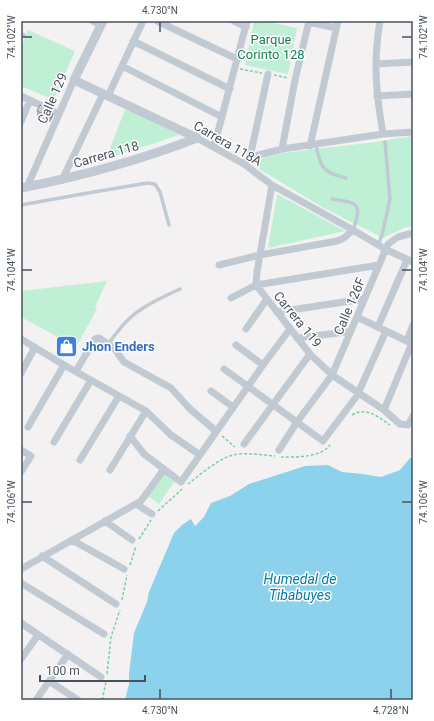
<svg xmlns="http://www.w3.org/2000/svg" width="434" height="721" viewBox="0 0 434 721" font-family="Roboto,sans-serif">
  <rect width="100%" height="100%" fill="#f3f1f1"/>
  <path fill="#bff0d6" d="M254,21H262L297,28L288,74L245,65Z
    M28,30L75,51L54,100L21,86V47Z
    M126,107L179,135L106,159Z
    M413,136V226L404,228L383,238L322,207L259,169V161L264,157L282,153L375,142Z
    M277,194L345,231L268,248Z
    M107,281L95,307L97,309L76,347L21,317V291Z
    M164,473L175,481L159,504L148,496Z"/>
  <path fill="#8cd2ed" d="M410,458L413,459V700H125L129,684V674L134,633L147,602L149,592L174,533L182,525L191,519L195,526L204,517L211,503L230,496L249,484L305,466L328,465L342,472L363,474L381,477L400,470Z"/>
  <g fill="none" stroke-linecap="round" stroke-linejoin="round">
    <path stroke="#77cfaa" stroke-width="1.5" stroke-dasharray="3 2" stroke-linecap="butt" d="M240,69L262,73
      M274,75L288,78
      M352,415C366,406 378,417 390,425
      M222,436L235,447
      M281,457C296,457 320,458 330,445
      M188,484C201,474 221,456 238,454C250,453 263,455 275,456
      M158,511L182,489
      M139,539L151,520
      M130,565L136,546
      M122,600L127,575
      M107,674L111,637L120,610
      M102,700L106,682"/>
    <path stroke="#c1cad2" stroke-width="3.5" d="M21,34L24,35
      M316,145C320,168 324,173 346,178
      M332,199C357,203 363,202 353,230
      M21,205L88,193L147,183L155,184L160,192L169,225
      M378,245L382,235L390,199L385,142
      M108,344C115,335 122,325 131,317C145,305 163,297 180,289"/>
    <path stroke="#c1cad2" stroke-width="7" d="M93,21L101,25
      M157,21L237,59
      M234,21L246,27
      M380,21C373,62 376,93 383,134
      M309,22L336,28
      M133,41L230,89
      M376,64L413,62
      M122,66L222,117
      M21,96L59,114
      M108,96L143,21
      M377,96L413,94
      M21,122L30,100
      M197,138L244,164L272,185L353,230L385,249L413,262
      M310,146L338,21
      M214,147L247,21
      M282,149L295,80L309,21
      M250,157L268,74
      M244,164L250,157L282,149L383,134L413,132
      M62,180L103,94
      M272,185L257,272L256,285L310,354L332,375L384,410L400,424L408,425L413,416
      M27,187L74,80
      M219,265L260,255L337,241L344,238L353,230
      M231,298L256,285L379,265
      M277,312L364,299
      M357,317L413,344
      M380,322L407,260
      M246,329L267,299
      M297,338L346,332
      M21,339L64,365L146,411L171,435L200,455
      M407,340L413,325
      M236,345L263,365
      M224,369L323,441L359,393
      M76,371L95,339L99,338L114,348L124,362L171,388L190,409L216,431
      M21,373L35,347
      M360,389L386,331
      M211,391L233,407
      M384,410L412,343
      M28,427L64,365
      M130,436L144,454L181,482L263,365L290,329
      M54,442L91,380
      M244,444L310,354
      M21,450L31,456L21,472
      M279,450L297,422L332,375L388,244L398,237L413,233
      M80,460L119,396
      M110,470L146,411
      M136,504L152,514
      M105,521L132,540
      M72,540L124,569
      M42,556L116,604
      M21,569L141,501L164,469
      M21,583L104,634
      M21,623L101,677
      M21,659L38,635
      M49,681L78,700
      M36,700L68,654"/>
    <path stroke="#c1cad2" stroke-width="9" d="M103,21L74,80L197,138
      M21,188C82,176 138,161 197,138"/>
  </g>
  <path fill="#b0b2b7" d="M37,111L53,116L50,122L37,116Z"/>
  <path fill="#909195" d="M53,111V116L50,122V117Z"/>
  <path fill="#cdcfd5" stroke="#909195" d="M40,105L53,111L50,117L37,111Z"/>
  <path fill="none" stroke="#48525e" stroke-width="1.5" d="M160,22V32M22,37H32M402,37H412M22,270H32M402,270H412M22,502H32M402,502H412M160,689V699M391,689V699"/>
  <defs>
    <symbol id="shop-square" viewBox="-11 -11 22 22"><rect x="-9" y="-9" width="18" height="18" rx="4" fill="#3f7fe0" stroke="#fff"/><path d="M-5-2.5h2.3a2.7 3.5 0 0 1 5.4 0H5L5.5 6h-11ZM-1.5-2.5h3a1.5 2.3 0 0 0-3 0Z" fill="#fff"/></symbol>
  </defs>
  <g fill-rule="evenodd">
    <use href="#shop-square" x="54" y="334" width="25" height="25"/>
  </g>
  <g text-anchor="middle" stroke-width="3" stroke-linejoin="round" paint-order="stroke">
    <g font-size="13" fill="#168255" stroke="#fff">
      <text x="271" y="44">Parque<tspan x="271" dy="15">Corinto 128</tspan></text>
    </g>
    <g font-size="13" fill="#48525e" stroke="#fff">
      <text transform="translate(52 98) rotate(-66)" y="5">Calle 129</text>
      <text transform="translate(228 143) rotate(30)" y="5">Carrera 118A</text>
      <text transform="translate(106 154) rotate(-16)" y="5">Carrera 118</text>
      <text transform="translate(349 306) rotate(-67)" y="5">Calle 126F</text>
      <text transform="translate(298 319) rotate(51)" y="5">Carrera 119</text>
    </g>
    <g font-size="13" font-weight="bold" fill="#366cbe" stroke="#fff" text-anchor="start">
      <text x="82" y="351">Jhon Enders</text>
    </g>
    <g font-size="14" font-style="italic" fill="#0b7aa7" stroke="#fff">
      <text x="300" y="584">Humedal de<tspan x="300" dy="16">Tibabuyes</tspan></text>
    </g>
  </g>
  <rect width="434" height="721" fill="none" stroke="#ffffff" stroke-width="44"/>
  <path d="M40 675v6h105v-6" fill="none" stroke="#48525e" stroke-width="2"/>
  <text x="46" y="675" font-size="12" fill="#48525e" stroke="#ffffff" stroke-width="3" paint-order="stroke">100 m</text>
  <rect x="22" y="22" width="390" height="677" fill="none" stroke="#48525e" stroke-width="1.5"/>
  <g font-size="10" text-anchor="middle" fill="#48525e">
    <text x="160" y="14">4.730°N</text>
    <text transform="translate(423 37) rotate(-90)" y="4">74.102°W</text>
    <text transform="translate(11 37) rotate(-90)" y="4">74.102°W</text>
    <text transform="translate(423 270) rotate(-90)" y="4">74.104°W</text>
    <text transform="translate(11 270) rotate(-90)" y="4">74.104°W</text>
    <text transform="translate(11 502) rotate(-90)" y="4">74.106°W</text>
    <text transform="translate(423 502) rotate(-90)" y="4">74.106°W</text>
    <text x="160" y="714">4.730°N</text>
    <text x="391" y="714">4.728°N</text>
  </g>
</svg>
